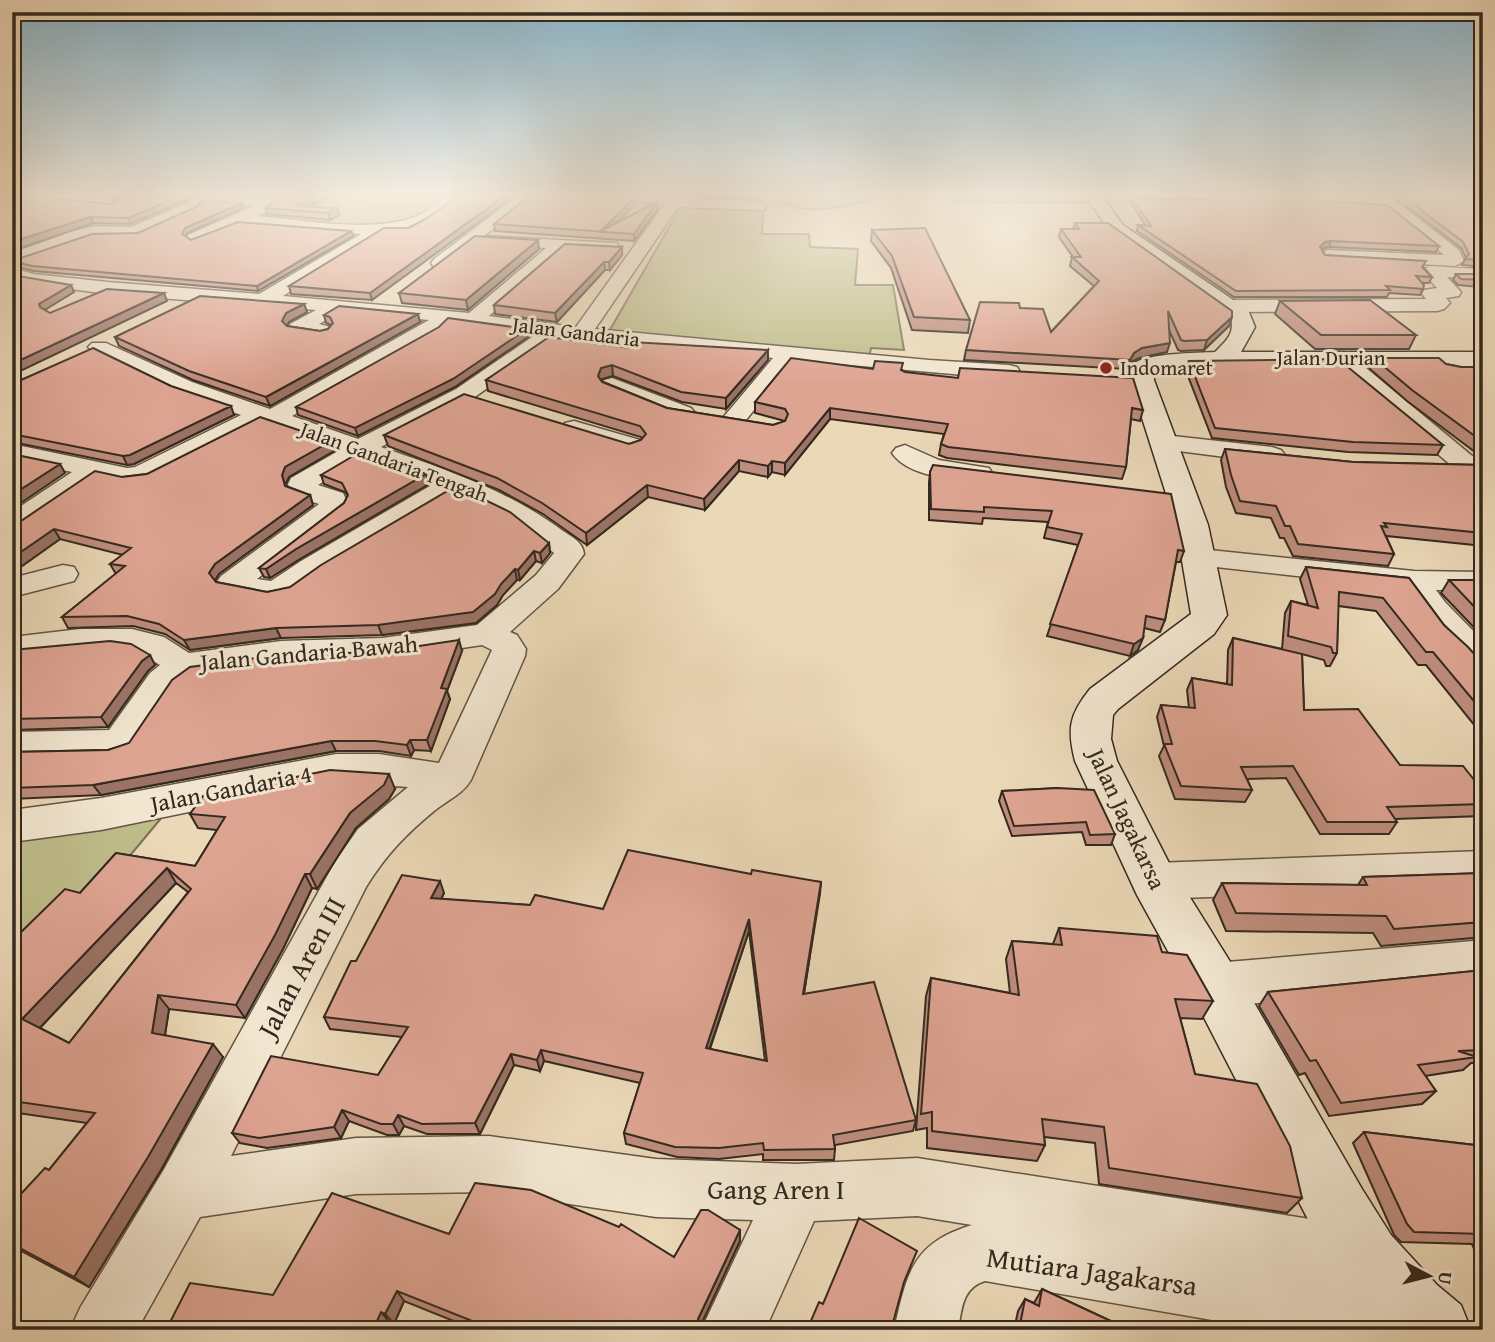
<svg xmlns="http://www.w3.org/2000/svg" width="1495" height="1342" viewBox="0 0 1495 1342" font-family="'Gentium Book Plus',serif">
  <rect width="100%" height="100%" fill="#ebd8b7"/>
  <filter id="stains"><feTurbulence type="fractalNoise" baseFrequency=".00286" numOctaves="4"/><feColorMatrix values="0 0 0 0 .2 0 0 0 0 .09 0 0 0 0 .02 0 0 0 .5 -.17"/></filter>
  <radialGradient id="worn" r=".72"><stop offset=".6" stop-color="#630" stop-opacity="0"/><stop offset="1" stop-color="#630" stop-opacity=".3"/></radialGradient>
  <path fill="#bebc89" stroke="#797254" stroke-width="2" d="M218,195H495L396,230L264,217L293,200Z
    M779,195H897C865,201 803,222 777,198Z
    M939,195H1101L1106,203L955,202Z
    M683,203L763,209L762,234H809L810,247L858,249L855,285H893L904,350L871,348L869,357L607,335Z
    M183,792L88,906L12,971V836Z"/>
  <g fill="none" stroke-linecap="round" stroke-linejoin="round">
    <defs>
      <path id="minor" d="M19,195C37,194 110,193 121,204L114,208L26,199Z
        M188,195L274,199L279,200L281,203L279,206L257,216C306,220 360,232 409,219C432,213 440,193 467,195L422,226L385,232L283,296L469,313L546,248L492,244L486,242L484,239L486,236L617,243L619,247L617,251L611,252L564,249L489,316L576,327L665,203L615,200L610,199L609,195H668L677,198L759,202L764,204L767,207L764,210L678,207L595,329L929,360L1009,365L1017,367L1020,372L1017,377L1009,379L794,360L742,425L733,427L724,425L721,420L773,358L558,338L472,399L381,447C445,469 508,490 563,531C572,537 583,542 584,554L558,589L510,632L517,635L526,649L525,656L471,780C462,795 447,800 434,811C405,835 386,855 366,887L231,1156L356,1138L489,1136L656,1159L797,1164L917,1158L1368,1228L1389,1237L1398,1258L1415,1265L1424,1287L1415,1309L1389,1319L1391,1330H1242L1241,1325L985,1281C962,1288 962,1309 958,1330H894C907,1273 912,1243 972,1225L917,1216L814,1221L765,1330H701L753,1220L656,1217L489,1192L356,1194L200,1217L137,1330H70L80,1308L163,1171L335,862L358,829L408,787L336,782L101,830L12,842V810L101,798L336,754H379L439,763L492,650L482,645L382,660L281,663L194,675L176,689L135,751L115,758L12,760V732L109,730L150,673L160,665L138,652L116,649L12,659V637L80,629H132L164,637L189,653L281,641L382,638L477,625L536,575L554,553L513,520L458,493L323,573L293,595L272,600L221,590L216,583L221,576L319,504L291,495L288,484L291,478L340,450L263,423L150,481L127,484L99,478L22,531L12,534V512L72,472L12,460V444L127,468L135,467L241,415L176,392L92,351L88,347L92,343H106L192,382L270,409L429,320L341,312L319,324L330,327L333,331L330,335L323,337L290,332L287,328L290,324L316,310L108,294L33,284L12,279V268L34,274L108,282L259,294L361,234L239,224L194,243L186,238L188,235L254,206L199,202L201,205L199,208L139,235L94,236L81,239L12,264V253L70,232L94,226L131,227L192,201L187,197ZM448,322L535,335L456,389L358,439L292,416L439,332ZM362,458L435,483L301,561L271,581L257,579L345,511L349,505L343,493L318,485Z
        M519,195H535L446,267H434L431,263L434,259Z
        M537,195H580C571,202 546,202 537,195Z
        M1086,195H1203L1210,199L1203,203L1093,199Z
        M1302,195L1375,199L1372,195H1388L1459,250L1464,261L1455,266L1323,259L1320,255L1323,251L1329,250L1444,255L1386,208L1297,202L1295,199Z
        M1430,266L1480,269H1483V279L1447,277L1461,292L1459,296L1446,298L1450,303L1444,309L1437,311L1227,312L1217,306L1227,300L1426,299L1422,294L1424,290L1437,288L1421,271Z
        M1340,352L1348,353L1471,455L1483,461V480L1453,467L1332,363L1329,358L1332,353Z
        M612,378L691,408L695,413L691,418L683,420L675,418L604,390L601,385L604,380Z
        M574,421L640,440L644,445L640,450L631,453L565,433L562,428L565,423Z
        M1164,435L1272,447L1281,450L1285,455L1281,460L1272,463L1155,448L1151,443L1155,438Z
        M905,445L939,460L989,468L993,474L989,480L980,482C953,478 909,478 892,453L896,448Z
        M1200,549L1414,571L1483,572V590H1436L1445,602L1483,641V657C1475,659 1469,661 1461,657C1444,649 1414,605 1404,588L1189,564L1185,558L1189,552Z
        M63,565L74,567L78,574L74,581L12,597V578Z
        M1483,851V887L1154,899L1138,894L1132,881L1138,868L1154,863Z
        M1473,941L1483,944V980L1473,983L1215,1007L1198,1001L1191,985L1198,969L1215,963Z"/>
      <path id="secondary" d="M1085,195H1101L1123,225L1248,310L1255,327L1241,352H1483V366H1222L1168,369L1154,373V380L1208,525L1227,615L1214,634L1118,709L1113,715L1111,739L1117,761L1171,867L1234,968L1362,1189L1391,1235L1437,1285L1461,1305L1471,1330H1386L1345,1281L1316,1235L1196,1002L1137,895L1075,761C1067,729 1069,715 1090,689L1191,614L1176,525L1130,380C1130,375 1128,368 1133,364C1148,353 1196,353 1215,352C1225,342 1235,334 1231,319L1111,233Z"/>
    </defs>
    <use href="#minor" stroke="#625545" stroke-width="3"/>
    <use href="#secondary" stroke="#34291f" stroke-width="3"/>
    <use href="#minor" fill="#f2e6d0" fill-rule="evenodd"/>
    <use href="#secondary" fill="#f2e6d0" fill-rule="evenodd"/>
  </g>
  <path fill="#bf8d7e" stroke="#34291f" stroke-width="2" fill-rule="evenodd" d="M74,195H186H185L187,200L130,224L93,223L12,251L118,200L115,198Z
    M235,195H332L309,207L339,215L330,220L267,214L265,208L281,198L275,196Z
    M609,195L635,197V204L616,224L658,209L634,241L495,231L494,224L558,196Z
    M683,195H761L757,199L683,196Z
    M1207,195H1298L1296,196L1299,199L1439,246L1436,252L1329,247L1322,249L1325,255L1423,267L1432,277L1429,283H1422L1423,289L1420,295L1389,293L1387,297H1234L1137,231L1138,225L1146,226L1131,203L1132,198L1205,200L1211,197Z
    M1342,195H1371L1370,196Z
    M1392,195H1483V267L1462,265L1466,258L1461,248Z
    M242,203L243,208L187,233L185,236L191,240L353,236L258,291L34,271L14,266L12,262L138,233Z
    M422,221L372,300L291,294L289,286Z
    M1075,223L1229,326L1204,350L1181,351L1178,350L1169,330L1167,352L1139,358L1131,362L1127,369L964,360L966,350L1020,308L1051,332L1094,286L1070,266L1072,257H1073L1059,237L1061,229H1073Z
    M872,230L970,320L968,333L912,330L891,268L871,241Z
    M565,244L622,255L610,270H605L557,322L495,314L494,305Z
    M539,249L468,310L402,303L399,293Z
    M1456,274H1483V289L1480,287L1458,285L1453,280Z
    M1280,301L1416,335L1409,349H1315L1275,314Z
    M304,304L307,312L289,322L287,326L320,331L328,329L331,325L326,323L324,315L420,322L270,406L193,380L119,346L115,337Z
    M527,329L528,337L455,387L358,436L298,415L296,407Z
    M629,348L768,350V360L726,409L682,402L613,376L602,379L601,381L667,408L773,425L785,421L755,413V402L873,369L902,370L905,372L1143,410L1140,421L1131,419L1126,467L1122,479L947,458L939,455L941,444L944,434L830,419L785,475L772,472L768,477L739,471L705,510L648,497L587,545L543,514L499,490L388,446L384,435L629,444L641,440L642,439L641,437L488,391L486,380Z
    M1374,358L1446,364L1461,367H1483V458L1407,401L1370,369Z
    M1189,361L1443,445L1437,455L1348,452L1212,438L1186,371Z
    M12,384L234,415L134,464L127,465L12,442Z
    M1225,449L1353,462L1483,465V554L1474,545L1386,536L1394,554L1388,566L1293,556L1284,538H1280L1271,518L1236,513L1226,487L1221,460Z
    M334,451L289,477L285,485L286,486L310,495L313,505L219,574L215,581L216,582L267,592L549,543L550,553L542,563L536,561L520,580H517L503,595L497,605L476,623L382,635L281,638L190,650L165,634L133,626L68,628L62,617L116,574L110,564L123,555L60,539L12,573V525L122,477Z
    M930,472L1184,551L1180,562H1176L1165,620L1160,632L1144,628L1138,650L1130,656L1047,636L1078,545L1044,538L1048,522L983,518L982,524L929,520V483Z
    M426,474L429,484L300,559L270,578L264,577L259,568L344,503L348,496L345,492L324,484L321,475Z
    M1306,567L1409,578L1444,625L1483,664V736L1426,665H1418L1376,611L1338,606L1337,653L1330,666H1326L1324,660L1302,654L1304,710L1400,765L1483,791V816L1395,819L1397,822L1389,834H1320L1286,778L1247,779L1252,790L1245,802L1175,799L1159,756L1164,746L1157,717L1161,705L1189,708L1187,690L1192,678L1227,684L1228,650L1233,638L1282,649L1285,613L1291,601L1308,605L1300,579Z
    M1449,580H1483V637L1441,593Z
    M12,650L155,665L148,671L108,727L12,730Z
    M462,651L447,691L450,699L431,751L414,750L411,756L379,751H336L101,795L12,799V752L108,750Z
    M1058,788L1115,834L1111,845H1086L1082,832L1012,836L999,801L1002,791Z
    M395,789L389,799L356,828L317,889L312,888L283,949L245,1018L169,1009L165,1035L223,1057L161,1170L89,1287L12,1246V1193L19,1196L49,1170L87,1123L18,1113L12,1119V941L80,893L116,853L195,866L217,830L198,828L190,814ZM176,883L188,892L69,1043L40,1028Z
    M1483,873V942L1473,938L1381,946L1373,933L1226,931L1213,900L1222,883L1358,885L1363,877Z
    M751,874L821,882L804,994L916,1120L913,1131L835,1145V1149L834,1160H763V1154L719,1159L677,1157L626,1144L624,1133L640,1083L544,1061L540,1071L514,1065L480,1134H427L404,1126L399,1135H387L349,1121L341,1138L267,1148L240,1143L232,1133L378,1075L402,1037L330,1029L324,1017L356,961L444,893L441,899L530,905L603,909ZM749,931L765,1061L710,1049Z
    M1059,928L1162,952L1213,1001L1202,1019L1180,1018L1195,1074L1302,1198L1287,1213L1099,1184L1095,1143L1044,1137L1045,1145L1037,1161L927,1148V1128L916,1130L926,996L931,978L1010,993L1006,959L1012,941L1053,944Z
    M1483,970V1063H1471L1463,1070L1425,1076L1436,1091L1422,1104L1329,1116L1305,1073L1299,1075L1259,1006L1268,992Z
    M1364,1132L1483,1146V1256H1477L1472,1244L1401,1242L1394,1235L1353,1143Z
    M740,1230V1241L701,1323L715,1330H476L404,1301L394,1324L389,1322L386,1330H166L273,1295L449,1234L674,1257Z
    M1042,1289L1130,1330H1014L1018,1311L1025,1299L1034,1303Z"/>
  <path fill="#9b7366" stroke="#34291f" stroke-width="2" d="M183,195H186H185L187,200L130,224L128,218Z
    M318,195H332L301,211L295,206Z
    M506,195H516L372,300L370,293Z
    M635,197V204L607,232H601Z
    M657,202L658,209L634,241V234Z
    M242,203L243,208L187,233L183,239L182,234L185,228Z
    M337,208L339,215L330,220L328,213Z
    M90,217L93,223L12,251V242Z
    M351,231L353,236L258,291L257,286Z
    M538,240L539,249L468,310L466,300Z
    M1331,241L1329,247L1323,248L1318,253L1320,247L1325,242Z
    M622,247V255L610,270L609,262Z
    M604,262L605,270L557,322L555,313Z
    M71,285L74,292L43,311L40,307L39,304Z
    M164,293L167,301L12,375V364Z
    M304,304L307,312L289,322L285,330L282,321L286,313Z
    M418,314L420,322L270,406L266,397Z
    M1232,317L1229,326L1204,350L1207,340Z
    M527,329L528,337L455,387L358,436L355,428Z
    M1170,343L1167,352L1139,358L1131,362L1127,369L1130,360L1134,353L1142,348Z
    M768,350V360L726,409V398Z
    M612,365L613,376L602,379L599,386L598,376L601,368Z
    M231,406L234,415L134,464L127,465L123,456Z
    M830,408V419L785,475V463Z
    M331,441L334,451L289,477L285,485L288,496L282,475L285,467Z
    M739,460V471L705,510L704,499Z
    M772,461V472L768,477V466Z
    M60,464L65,473L12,509V495Z
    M426,474L429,484L300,559L270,578L266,569L296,549Z
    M647,485L648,497L587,545L586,533Z
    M310,495L313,505L219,574L213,583L209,573L215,564Z
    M54,529L60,539L12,573V558Z
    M549,543L550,553L542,563L540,553Z
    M534,551L536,561L520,580L518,570Z
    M515,569L517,580L503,595L497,605L476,623L382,635L378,625L501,584Z
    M276,628L281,638L190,650L184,640Z
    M1143,638L1138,650L1130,656L1134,644Z
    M459,640L462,651L447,691L450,699L431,751L427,740L441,688Z
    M150,655L155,665L148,671L108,727L101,717L142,661Z
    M410,740L414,750L411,756L407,745Z
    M331,741L336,751L101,795L93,785Z
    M389,774L395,789L389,799L356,828L317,889L310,874L350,813Z
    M167,868L176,883L35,1033L22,1019Z
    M305,874L312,888L283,949L245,1018L236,1005Z
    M440,881L444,893L436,910L431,898Z
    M821,882L820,894L802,1005L803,994Z
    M749,919V931L706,1059V1048Z
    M158,995L169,1009L163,1047L152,1033Z
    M213,1044L223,1057L161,1170L89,1287L74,1277Z
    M541,1050L544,1061L540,1071L537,1060Z
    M511,1054L514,1065L480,1134L475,1123Z
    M12,1107L18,1113L12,1119Z
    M342,1110L349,1121L341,1138L334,1127Z
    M398,1115L404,1126L399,1135L393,1124Z
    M740,1230V1241L699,1329L698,1319Z
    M397,1291L404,1301L394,1324L385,1314Z
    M381,1312L389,1322L386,1330H373Z
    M629,1321L632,1330H624Z"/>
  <path fill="#dea492" stroke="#34291f" stroke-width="2" fill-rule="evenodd" d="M12,195H22L111,204L121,198L116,195H183L128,218L90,217L12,242Z
    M280,195H318L295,206L337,208L328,213L265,208L281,198Z
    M461,195H506L370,293L289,286L384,228H409L422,221Z
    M531,195H550L558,196L572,195H609L635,197L601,231L657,202L634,234L494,224Z
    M1213,195H1295L1299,199L1387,205L1439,246L1331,241L1325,242L1320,247L1325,255L1426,261L1422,267L1432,277L1416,276L1424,285L1423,289L1386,286L1390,290L1236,291L1138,225L1151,226L1132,198L1205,200L1213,196Z
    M1401,195H1483V260L1465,259L1469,254L1463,242Z
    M202,200L242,203L185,228L182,234L191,240L238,222L351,231L257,286L32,266L12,261L92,234L138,233L198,206Z
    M1075,223H1108L1232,311V317L1207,340L1184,341L1181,340L1168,311L1170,343L1142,348L1134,353L1130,360L966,350L980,302L1019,303L1020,308L1043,309L1051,332L1099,281L1072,257H1081L1061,229H1079Z
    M925,228L970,320L914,317L892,256L872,230Z
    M475,236L538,240L466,300L399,293Z
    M565,244L622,247L609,262H604L555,313L494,305Z
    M1456,274H1483V280L1461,279Z
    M12,275L71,285L39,304L40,307L50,313L107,289L164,293L12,364Z
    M200,296L304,304L286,313L282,321L287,326L320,331L328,329L333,323L330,317L324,315L339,306L418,314L266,397L189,371L115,337Z
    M1370,300L1416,335H1321L1280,301Z
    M448,318L527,329L453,379L355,428L296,407L439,327Z
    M549,337L629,348L632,342L768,350L726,398L681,392L612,365L601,368L598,376L602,382L667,408L773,425L785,421L788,414L785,409L755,402L791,358L873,369L875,361L903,363L901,370L905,372L958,378L960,368L1133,378L1143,410L1132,408L1126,467L948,447L941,444L948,424L830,408L785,463L772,461L768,466L739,460L704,499L647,485L586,533L542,503L497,478L384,435L464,394L629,444L641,440L646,434L640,426L486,380Z
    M93,348L171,386L231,406L130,455L123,456L12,434V384Z
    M1374,358H1439L1446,364L1461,367H1483V442L1412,390Z
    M1338,359L1443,445L1353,442L1215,428L1189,361Z
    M260,417L331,441L285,467L282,475L285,486L310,495L215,564L209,573L216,582L267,592L290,587L321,565L456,486L510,512L549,543L540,553L534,551L518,570L515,569L501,584L495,594L473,612L378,625L276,628L184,640L159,624L127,616L62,617L125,566L110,564L131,548L54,529L12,558V525L18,523L95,471L122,477L147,474Z
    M1225,449L1353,462L1483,465V534L1482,533L1384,523L1387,527L1381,526L1394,554L1298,544L1290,526H1285L1276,506L1240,501L1231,475Z
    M360,452L426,474L296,549L266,569L259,568L344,503L348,495L342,483L321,475Z
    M12,454L60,464L12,495Z
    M933,465L1171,494L1184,551L1178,550L1165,620L1146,616L1143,638L1134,644L1050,624L1082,534L1047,527L1052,511L984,507V512L931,509L930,472Z
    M1306,567L1409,578L1444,625L1468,647L1483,664V712L1433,652H1426L1383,598L1339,592L1337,653H1333L1331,647L1288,636L1291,601L1318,608Z
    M1449,580H1483V616Z
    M1233,638L1302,654L1304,710L1358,709L1400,765L1463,766L1483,791V804L1387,807L1397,822H1327L1293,766L1241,767L1252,790L1181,786L1164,744H1172L1161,705L1195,708L1192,678L1232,685Z
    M459,640L441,688L447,689L427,740H410L407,745L375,741H331L93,785L12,788V752L108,750L129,743L172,680L190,667L277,655L379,652Z
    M110,641L131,644L150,655L142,661L101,717L12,719V650Z
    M330,770L389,774L384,785L350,813L310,874H305L275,935L236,1005L158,995L152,1033L213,1044L148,1157L74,1277L12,1244V1193L19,1196L45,1168L49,1170L95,1113L12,1101V941L65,889L80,893L116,853L195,866L225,817L190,814L203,796ZM167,868L191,889L69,1043L22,1019Z
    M1058,788L1094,790L1115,834L1090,835L1086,822L1014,826L1002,791Z
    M628,850L751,874L752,870L821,882L803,994L874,982L916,1120L833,1135L835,1149L764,1150L763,1143L719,1148L675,1147L624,1133L643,1073L541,1050L537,1060L511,1054L475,1123L422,1124L398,1115L393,1124H381L342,1110L334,1127L259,1138L232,1133L271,1056L378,1075L408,1027L324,1017L351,961H356L402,875L440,881L431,898L530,905L535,895L603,909ZM749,919L767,1061L706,1048Z
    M1483,873V922L1394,929L1386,916L1236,913L1222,883L1367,885L1363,877Z
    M1059,928L1157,936L1162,952L1187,955L1213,1001L1175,999L1195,1074L1257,1084L1290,1146L1302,1198L1109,1168L1104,1127L1042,1119L1045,1145L932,1131V1112L921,1114L931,978L1019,995L1012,941L1062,945Z
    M1483,970V1050L1458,1051L1477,1057L1418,1065L1436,1091L1341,1103L1316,1060L1310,1061L1268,992Z
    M1364,1132L1483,1146V1234L1414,1232L1407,1224Z
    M475,1183L531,1190L619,1227L621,1224L674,1257L701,1210H708L740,1230L698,1319L700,1323H715L711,1330H641L629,1321L624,1330H554L550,1327L549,1330H483L485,1326L397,1291L385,1314L381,1312L373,1330H166L190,1283L273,1295L332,1193L449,1234Z
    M859,1218L917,1251L904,1282L891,1330H807L819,1302L823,1304Z
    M1042,1289L1130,1330H1019L1025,1299L1039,1306Z"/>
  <linearGradient id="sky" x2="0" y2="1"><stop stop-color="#88b7cf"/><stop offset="0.51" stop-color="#f6eddf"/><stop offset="1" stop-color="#f6eddf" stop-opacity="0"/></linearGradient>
  <rect width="1495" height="382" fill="url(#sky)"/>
  <circle fill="#8f2418" stroke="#f2e6d0" stroke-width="2.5" cx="1106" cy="368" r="7"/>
  <g text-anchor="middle" stroke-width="6" stroke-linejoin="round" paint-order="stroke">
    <g font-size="21" fill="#34291f" stroke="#f2e6d0">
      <text transform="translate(576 332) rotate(7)" y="7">Jalan Gandaria</text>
      <text x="1331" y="365">Jalan Durian</text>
      <text transform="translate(394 462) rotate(20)" y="7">Jalan Gandaria Tengah</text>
    </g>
    <g font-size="21" fill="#34291f" stroke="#f2e6d0" text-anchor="start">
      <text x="1120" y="375">Indomaret</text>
    </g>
    <g font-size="24" fill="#34291f" stroke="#f2e6d0">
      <text transform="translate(309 653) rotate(-5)" y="8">Jalan Gandaria Bawah</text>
      <text transform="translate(231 789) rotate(-11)" y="8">Jalan Gandaria 4</text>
      <text transform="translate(1127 819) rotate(65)" y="8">Jalan Jagakarsa</text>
    </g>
    <g font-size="28" fill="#34291f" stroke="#f2e6d0">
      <text transform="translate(301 967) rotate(-62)" y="10">Jalan Aren III</text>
      <text x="776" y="1199">Gang Aren I</text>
      <text transform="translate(1092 1271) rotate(8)" y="10">Mutiara Jagakarsa</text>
    </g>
  </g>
  <rect width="1495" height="1342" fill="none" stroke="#ebd8b7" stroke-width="42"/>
  <rect x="14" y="14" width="1467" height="1314" fill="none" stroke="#34291f" stroke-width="3.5"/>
  <rect x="21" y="21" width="1453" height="1300" fill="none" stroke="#34291f" stroke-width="2"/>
  <g transform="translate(1429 1276) rotate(97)" stroke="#f2e6d0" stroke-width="5" paint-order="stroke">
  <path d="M0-5L12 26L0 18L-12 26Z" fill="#34291f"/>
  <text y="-10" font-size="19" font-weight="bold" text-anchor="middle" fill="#34291f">U</text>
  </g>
  <rect width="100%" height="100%" filter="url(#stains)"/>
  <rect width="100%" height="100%" fill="url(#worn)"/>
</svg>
